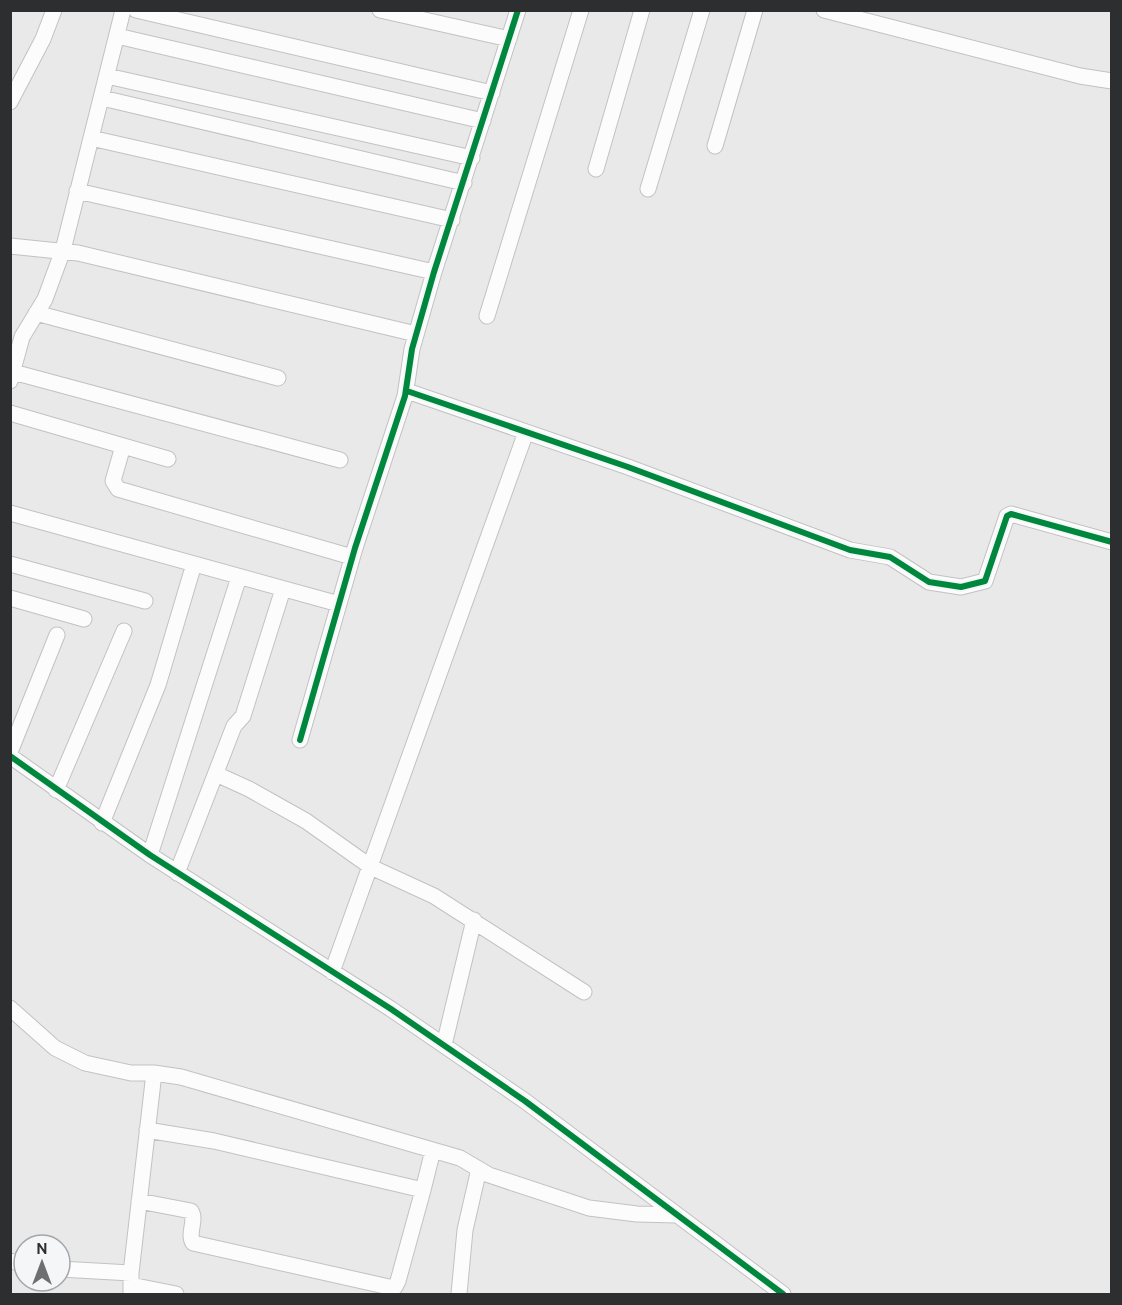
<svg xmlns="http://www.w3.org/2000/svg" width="1122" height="1305" viewBox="0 0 1122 1305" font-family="Cabin,sans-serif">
  <rect width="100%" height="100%" fill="#e9e9ea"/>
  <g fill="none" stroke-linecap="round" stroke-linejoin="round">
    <defs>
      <path id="street" d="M136,10L492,93
        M380,10L509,39
        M824,10L1080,76L1112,81
        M117,36L483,121
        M107,76L472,158
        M102,98L464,183
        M10,102L43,39L54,10
        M91,138L452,220
        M715,146L755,10
        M596,169L642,10
        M648,189L702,10
        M77,191L434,272
        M10,246L78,253L416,334
        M36,313L278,378
        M487,316L581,10
        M13,372L340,460
        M10,381L22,337L45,299L63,250L123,10
        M407,391L628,467L850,550L890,557L929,582L961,587L985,581L1007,516L1011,514L1112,542
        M10,413L168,459
        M123,446L113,481L118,489L352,557
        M10,513L339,604
        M10,564L145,601
        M10,598L84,619
        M300,740L355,548L405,396L412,349L434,272L518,10
        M10,752L57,635
        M10,756L150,855L391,1009L525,1101L783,1294
        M216,774L249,789L306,821L371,867L434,896L584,992
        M56,790L124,631
        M102,823L158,685L194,564
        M150,855L239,577
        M177,873L234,726L243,716L283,589
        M332,972C398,792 462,612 526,432
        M10,1008L55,1048L85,1063L131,1073H154L181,1077L460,1158L489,1175L589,1208L637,1214L677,1215
        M444,1045L474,920
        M147,1130L214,1141L423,1190L433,1150
        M139,1201L191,1211C197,1221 187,1233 193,1243L389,1287H395L398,1281L423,1190
        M10,1261L24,1264
        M60,1269L131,1273
        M131,1285L176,1294
        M131,1294V1273L154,1073
        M459,1294L465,1230L479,1169"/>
    </defs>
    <use href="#street" stroke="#c2c2c3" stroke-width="17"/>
    <use href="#street" stroke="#fcfcfc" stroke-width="15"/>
    <defs>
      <path id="cycleway" d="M407,391L628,467L850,550L890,557L929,582L961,587L985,581L1007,516L1011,514L1112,542
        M300,740L355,548L405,396L412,349L434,272L518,10
        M10,756L150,855L391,1009L525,1101L783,1294"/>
    </defs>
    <use href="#cycleway" stroke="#f5f6f8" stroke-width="10"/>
    <use href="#cycleway" stroke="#00873e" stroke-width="6"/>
  </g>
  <rect width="1122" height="1305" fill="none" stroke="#2d2e2f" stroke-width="24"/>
  <g transform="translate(42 1263)"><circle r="28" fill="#f5f6f8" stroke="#a5a6a8" stroke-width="1.5"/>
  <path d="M0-4.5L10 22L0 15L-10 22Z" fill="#6f6f70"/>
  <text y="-9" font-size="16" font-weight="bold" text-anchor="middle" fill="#2d2e2f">N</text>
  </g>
</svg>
